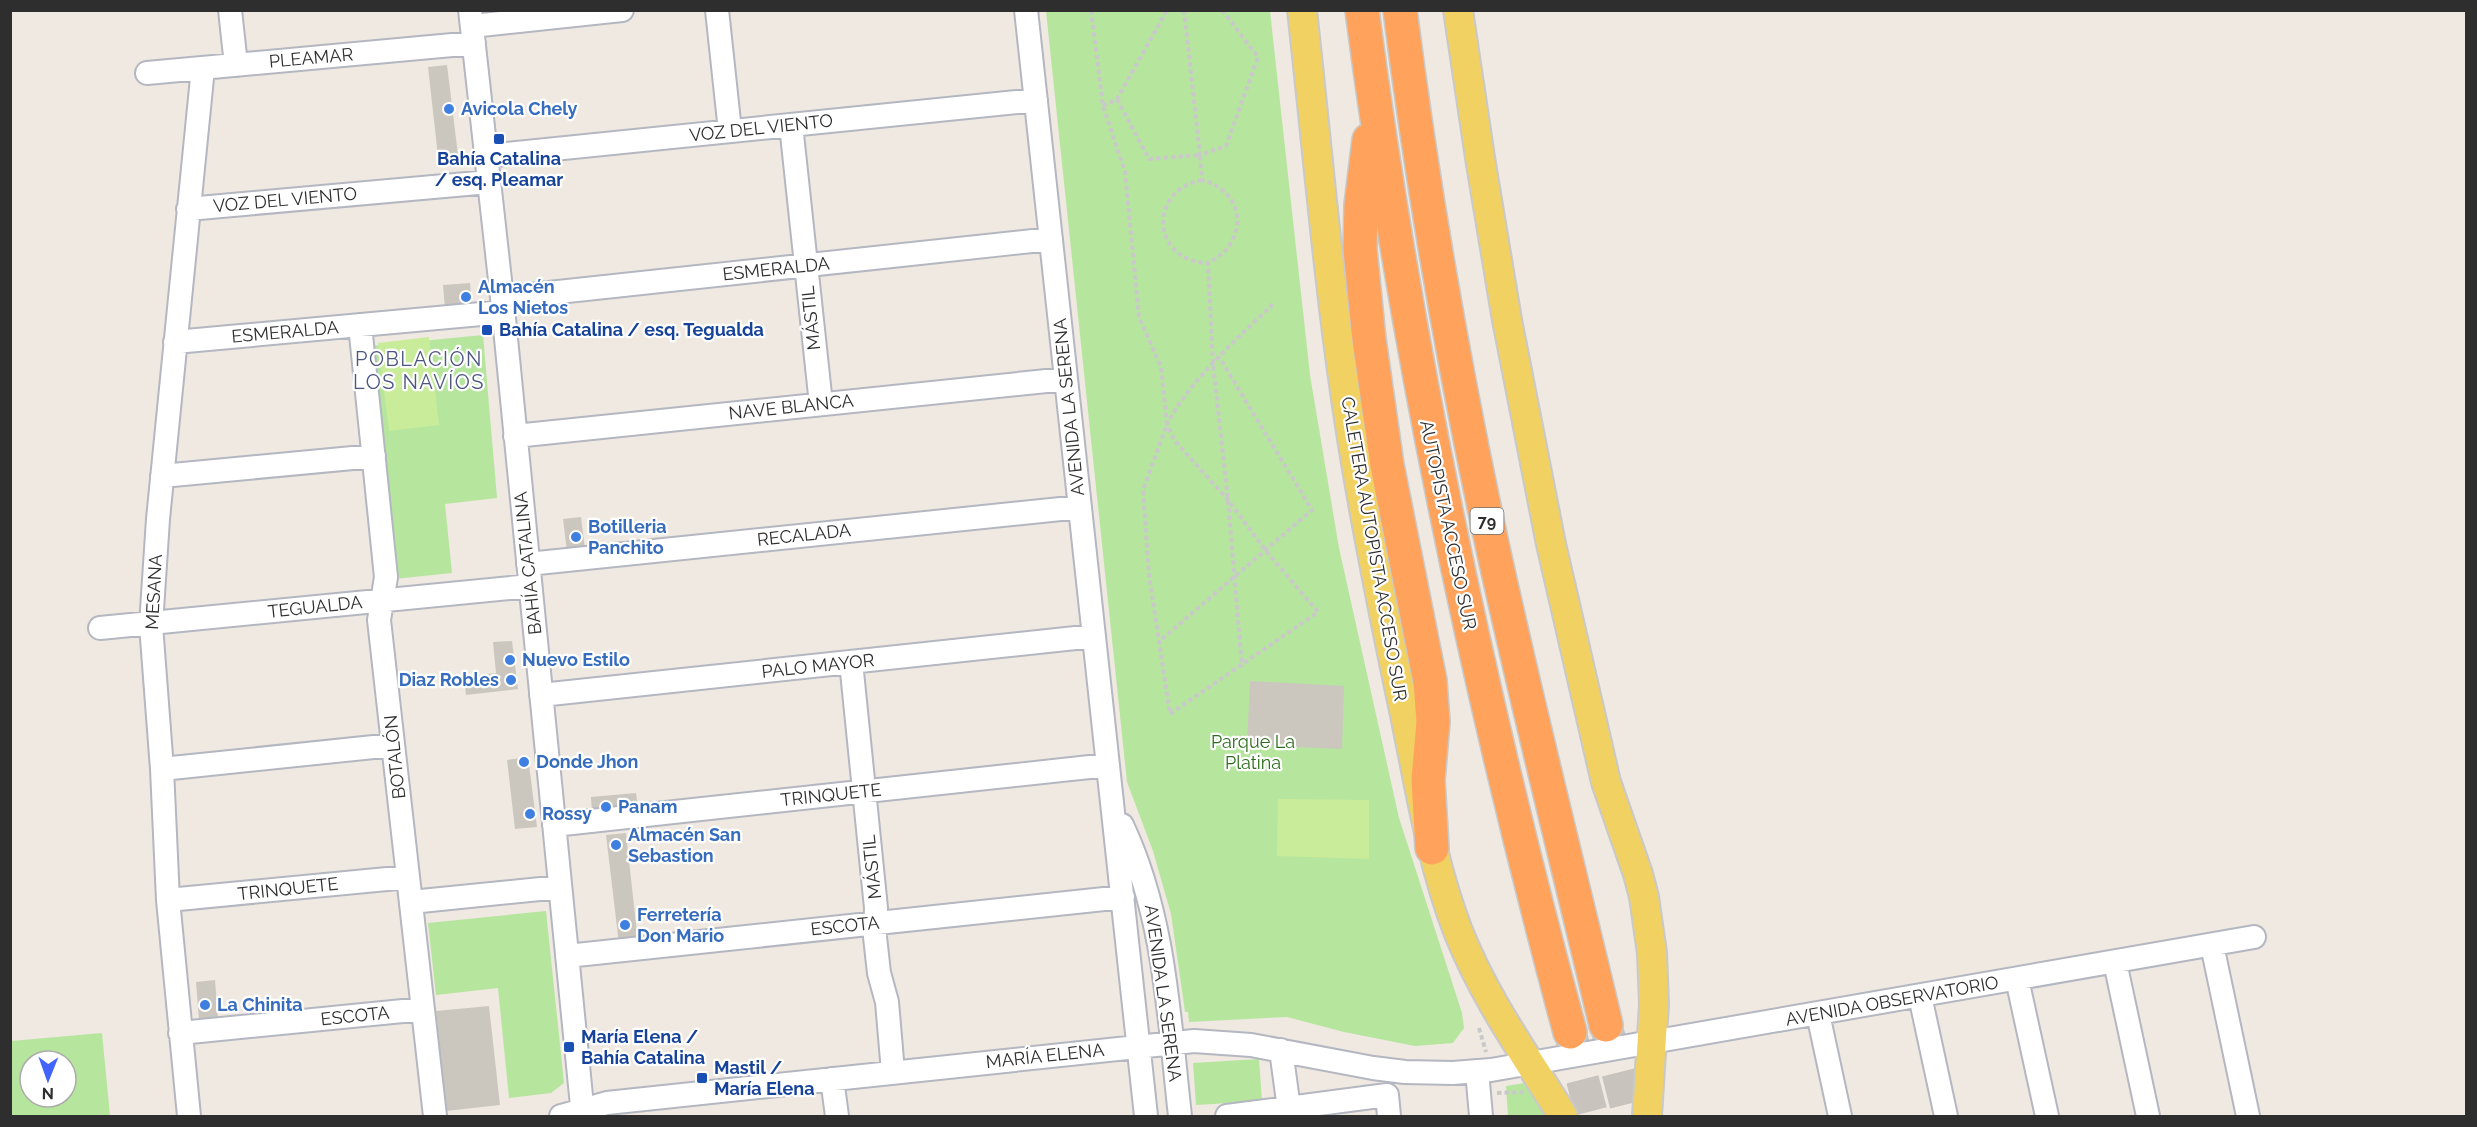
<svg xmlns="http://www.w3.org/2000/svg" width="2477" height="1127" viewBox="0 0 2477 1127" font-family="Raleway,sans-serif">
  <rect width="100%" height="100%" fill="#efe9e1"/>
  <path fill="#b6e59e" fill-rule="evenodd" d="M1046,11H1270L1310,375L1339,548L1399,818L1462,1013L1464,1028L1453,1043L1415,1046L1344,1032L1287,1017L1189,1022L1188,1012H1185L1171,914L1153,851L1127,782Z
    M483,335L497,498L445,504L452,573L394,579L370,346Z
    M546,911L564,1083L551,1093L509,1098L498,988L436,995L428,923Z
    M102,1033L110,1116H11V1041ZM30,1061H66V1097H30Z
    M1259,1059L1262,1101L1196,1105L1193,1063Z
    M1530,1082L1549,1116H1508L1506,1086Z"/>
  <path fill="#c9ec9a" d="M429,337L439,425L389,431L378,343Z
    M1278,799L1369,800V859L1277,856Z"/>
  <path fill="#cbc7bf" d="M447,65L459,163L439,165L428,67Z
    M470,283L472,307L445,309L443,285Z
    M581,517L585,550L567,552L563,519Z
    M512,641L518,689L466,695L464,677L496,673L493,642Z
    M1250,681L1344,686L1342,749L1247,745Z
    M528,757L537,827L515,829L507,760Z
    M636,793L638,808L592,813L591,797Z
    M626,833L638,942L619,944L606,835Z
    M215,980L218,1018L199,1019L196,982Z
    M489,1006L500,1105L446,1111L436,1011Z"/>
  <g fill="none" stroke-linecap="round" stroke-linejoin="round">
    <path stroke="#c8c4bd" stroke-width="33" stroke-dasharray="33 16" stroke-linecap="butt" d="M1606,1025L1629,1116
      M1570,1032L1592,1116"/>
    <defs>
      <path id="minor" d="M230,10L236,65
        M470,10L502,298L583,1116
        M717,10L730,131
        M1026,10L1146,1116
        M472,26L622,10
        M147,73L474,43
        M791,125L821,404
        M486,156L1036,100
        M188,209L489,182
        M502,298L1051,239
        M360,325L386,577L379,620L435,1116
        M175,342L503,312
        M515,436L1066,379
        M162,476L374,456
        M528,564L1080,507
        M100,628L530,586
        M851,662L876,908L875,937L879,973L887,1002L893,1072
        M541,695L1094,636
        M162,769L393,745
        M554,825L1108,765
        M1122,825C1165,916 1169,1018 1180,1116
        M168,900L408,877
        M411,902L560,887
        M2212,945L2248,1116
        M567,956L1123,897
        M2115,962L2148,1116
        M2017,979L2047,1116
        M1920,996L1946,1116
        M1818,1014L1840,1116
        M180,1033L423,1009
        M1281,1050L1290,1116
        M1477,1071L1481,1116
        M832,1079L837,1116
        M189,1116L168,900L162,769L151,625L158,519L203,68
        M561,1116L607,1103L1194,1041L1251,1045L1373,1068L1405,1072L1453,1073L1491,1070L2254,937
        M1227,1116L1387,1095L1389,1116"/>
      <path id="major" d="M1302,10C1317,144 1328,279 1348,412C1362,507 1381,601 1401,696C1418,774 1429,856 1458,931C1485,999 1525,1054 1563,1116
        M1458,10L1481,164L1507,320L1551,544L1606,782L1638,874L1644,897L1652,953L1654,1004L1647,1116"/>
      <path id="highway" d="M1362,10C1407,356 1479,696 1570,1032
        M1400,10C1423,190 1454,368 1492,544C1527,705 1568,865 1606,1025
        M1369,140L1361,205L1360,249L1369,339L1387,465L1430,681L1433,722L1428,780L1432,848"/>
    </defs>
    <use href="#minor" stroke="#b4b7c1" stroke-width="26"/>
    <use href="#major" stroke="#c9c9c9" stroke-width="32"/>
    <use href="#highway" stroke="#c9c9c9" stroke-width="36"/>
    <path stroke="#c9c9c9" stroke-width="4" stroke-dasharray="4.5 3" stroke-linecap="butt" d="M1091,10L1103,106L1125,172L1139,317L1161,367L1167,424L1143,490L1149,575L1170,714L1318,612L1266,551L1228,500L1174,440L1167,424C1191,379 1237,339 1274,303
      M1184,10L1200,155L1226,146L1258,57L1222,10
      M1117,99L1149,159L1200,155L1202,180C1247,192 1249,243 1208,263L1213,364L1228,500L1242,667
      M1103,106L1117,99L1167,10
      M1202,180C1146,191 1153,262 1208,263
      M1162,639L1312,510L1219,357
      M1479,1028L1486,1052
      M1497,1093L1523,1092"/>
    <use href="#minor" stroke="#fff" stroke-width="22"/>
    <use href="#major" stroke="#f2d163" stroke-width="28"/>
    <use href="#highway" stroke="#ffa35c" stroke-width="33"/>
  </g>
  <g fill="#3f7fe0" stroke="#fff" stroke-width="2">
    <circle cx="449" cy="109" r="6"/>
    <circle cx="466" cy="297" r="6"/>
    <circle cx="576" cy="537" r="6"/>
    <circle cx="510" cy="660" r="6"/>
    <circle cx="511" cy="680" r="6"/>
    <circle cx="524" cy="762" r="6"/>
    <circle cx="606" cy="807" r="6"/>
    <circle cx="530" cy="814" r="6"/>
    <circle cx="616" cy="845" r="6"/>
    <circle cx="625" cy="925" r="6"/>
    <circle cx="205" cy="1005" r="6"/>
  </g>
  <g fill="#1a4fb4" stroke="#fff" stroke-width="2">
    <rect x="493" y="133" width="12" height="12" rx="3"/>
    <rect x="481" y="324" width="12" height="12" rx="3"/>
    <rect x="563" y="1041" width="12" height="12" rx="3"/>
    <rect x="696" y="1072" width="12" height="12" rx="3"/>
  </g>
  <g text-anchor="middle" stroke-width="4.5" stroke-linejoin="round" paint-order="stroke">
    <rect fill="#fff" stroke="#6d6d6d" stroke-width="1.5" x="1470.5" y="508" width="33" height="26" rx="4.5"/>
    <g font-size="16" font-weight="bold" fill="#2e2e2e">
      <text x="1487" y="527">79</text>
    </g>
    <g font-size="18" fill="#2e2e2e" stroke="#fff">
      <text transform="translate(311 58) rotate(-5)" y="6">PLEAMAR</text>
      <text transform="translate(761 128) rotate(-6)" y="6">VOZ DEL VIENTO</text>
      <text transform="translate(285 200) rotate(-5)" y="6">VOZ DEL VIENTO</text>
      <text transform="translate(776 269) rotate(-6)" y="6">ESMERALDA</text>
      <text transform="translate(811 318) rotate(-96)" y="6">MÁSTIL</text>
      <text transform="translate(285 332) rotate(-5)" y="6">ESMERALDA</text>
      <text transform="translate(791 407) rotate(-6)" y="6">NAVE BLANCA</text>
      <text transform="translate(1069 407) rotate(-96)" y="6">AVENIDA LA SERENA</text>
      <text transform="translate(1448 525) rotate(78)" y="6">AUTOPISTA ACCESO SUR</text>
      <text transform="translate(804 535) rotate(-6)" y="6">RECALADA</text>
      <text transform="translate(1374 549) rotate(80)" y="6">CALETERA AUTOPISTA ACCESO SUR</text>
      <text transform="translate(528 563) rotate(-96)" y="6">BAHÍA CATALINA</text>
      <text transform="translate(154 592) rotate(-87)" y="6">MESANA</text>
      <text transform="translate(315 607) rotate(-6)" y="6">TEGUALDA</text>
      <text transform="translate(818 666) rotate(-6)" y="6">PALO MAYOR</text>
      <text transform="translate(395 757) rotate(-96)" y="6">BOTALÓN</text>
      <text transform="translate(831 795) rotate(-6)" y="6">TRINQUETE</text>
      <text transform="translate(872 867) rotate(-96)" y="6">MÁSTIL</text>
      <text transform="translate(288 889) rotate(-6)" y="6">TRINQUETE</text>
      <text transform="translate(845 926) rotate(-6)" y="6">ESCOTA</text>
      <text transform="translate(1163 993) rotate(82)" y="6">AVENIDA LA SERENA</text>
      <text transform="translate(1892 1001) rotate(-10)" y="6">AVENIDA OBSERVATORIO</text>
      <text transform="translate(355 1016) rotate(-6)" y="6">ESCOTA</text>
      <text transform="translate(1045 1056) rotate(-6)" y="6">MARÍA ELENA</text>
    </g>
    <g font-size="18" font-weight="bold" fill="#366cbe" stroke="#fff" text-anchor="start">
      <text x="461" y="115">Avicola Chely</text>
      <text x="478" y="293">Almacén<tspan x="478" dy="21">Los Nietos</tspan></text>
      <text x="588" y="533">Botilleria<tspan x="588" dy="21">Panchito</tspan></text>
      <text x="522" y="666">Nuevo Estilo</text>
      <text x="499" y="686" text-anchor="end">Diaz Robles</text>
      <text x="536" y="768">Donde Jhon</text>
      <text x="618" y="813">Panam</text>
      <text x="542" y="820">Rossy</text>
      <text x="628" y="841">Almacén San<tspan x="628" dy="21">Sebastion</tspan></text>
      <text x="637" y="921">Ferretería<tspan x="637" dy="21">Don Mario</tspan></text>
      <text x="217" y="1011">La Chinita</text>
    </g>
    <g font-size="18" font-weight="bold" fill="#164399" stroke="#fff" text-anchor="start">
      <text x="499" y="165" text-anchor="middle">Bahía Catalina<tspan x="499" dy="21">/ esq. Pleamar</tspan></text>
      <text x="499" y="336">Bahía Catalina / esq. Tegualda</text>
      <text x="581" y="1043">María Elena /<tspan x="581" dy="21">Bahía Catalina</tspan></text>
      <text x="714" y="1074">Mastil /<tspan x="714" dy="21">María Elena</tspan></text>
    </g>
    <g font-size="18" fill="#2c6e1b" stroke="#fff">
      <text x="1253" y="748">Parque La<tspan x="1253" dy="21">Platina</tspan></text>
    </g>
    <g font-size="20" letter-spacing="1.5" fill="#4d5680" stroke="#fff">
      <text x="419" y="366">POBLACIÓN<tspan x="419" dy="23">LOS NAVÍOS</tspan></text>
    </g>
  </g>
  <rect width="2477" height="1127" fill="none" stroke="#2e2e2e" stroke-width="24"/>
  <g transform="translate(48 1079) rotate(181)"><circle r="28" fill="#ffffff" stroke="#ababab" stroke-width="1.5"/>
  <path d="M0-4.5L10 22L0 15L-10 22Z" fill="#4264fb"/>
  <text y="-9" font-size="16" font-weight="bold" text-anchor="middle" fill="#2e2e2e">N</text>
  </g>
</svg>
